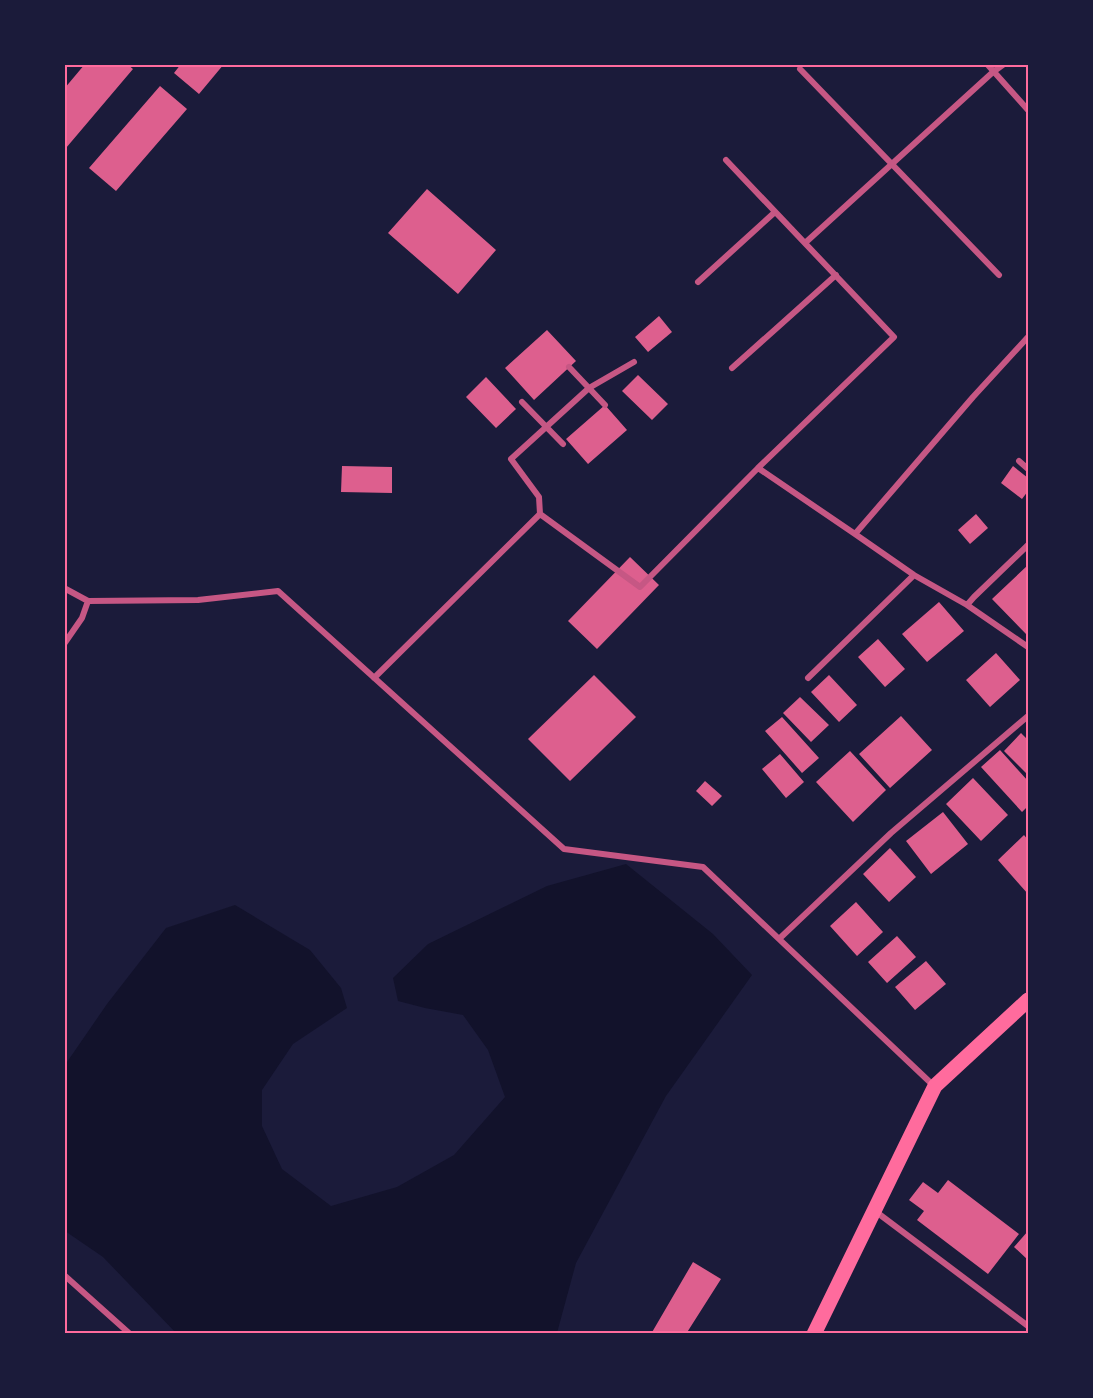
<svg xmlns="http://www.w3.org/2000/svg" width="1093" height="1398" viewBox="0 0 1093 1398" font-family="'Exo 2',sans-serif">
  <rect width="100%" height="100%" fill="#1b1b3a"/>
  <path fill="#12122b" d="M626,864L713,934L752,975L666,1096L576,1263L557,1333H176L103,1257L65,1231V1065L107,1004L166,928L235,905L310,950L341,988L347,1008L293,1044L262,1090V1126L282,1169L331,1206L397,1187L454,1155L505,1097L488,1050L463,1015L425,1008L398,1001L393,978L428,944L547,886Z"/>
  <path fill="#dd5f8e" d="M85,64H127L133,69L66,148L64,147V89Z
    M181,64H224L199,94L174,73Z
    M160,86L187,109L116,191L89,168Z
    M427,189L496,250L458,294L388,233Z
    M659,316L672,332L648,352L635,337Z
    M547,330L576,361L534,400L505,368Z
    M638,375L668,404L652,420L622,391Z
    M486,377L516,409L496,428L466,397Z
    M605,405L627,430L588,464L566,439Z
    M342,466L392,467V493L341,492Z
    M1013,466L1028,478V491L1022,499L1001,483Z
    M976,514L988,528L970,544L958,530Z
    M630,557L659,585L597,649L568,621Z
    M1028,565V632L1026,634L992,599Z
    M939,602L964,631L927,662L902,634Z
    M878,639L905,669L885,687L858,657Z
    M996,653L1020,680L990,707L966,680Z
    M594,675L636,717L570,781L528,739Z
    M829,675L857,705L839,722L811,692Z
    M800,697L829,725L811,742L783,713Z
    M901,716L932,750L890,788L859,754Z
    M782,717L819,758L802,773L765,731Z
    M1021,733L1028,740V775L1004,751Z
    M1000,750L1028,781V806L1022,812L981,767Z
    M850,751L886,790L853,822L816,782Z
    M780,754L804,782L786,798L762,769Z
    M973,778L1008,815L981,841L946,804Z
    M705,781L722,796L712,806L696,791Z
    M943,812L968,844L931,874L906,841Z
    M1024,835L1028,840V894L998,860Z
    M890,848L916,877L889,902L863,874Z
    M856,902L883,932L857,956L830,926Z
    M897,936L916,957L887,983L868,962Z
    M926,961L946,984L915,1010L895,987Z
    M948,1180L1019,1234L988,1274L917,1220L924,1211L909,1200L923,1182L938,1193Z
    M1028,1231V1260L1014,1247Z
    M693,1262L721,1279L686,1334H651Z"/>
  <g fill="none" stroke-linecap="round" stroke-linejoin="round">
    <path stroke="#c65784" stroke-width="6" d="M987,64L1028,110
      M800,69L999,275
      M726,160L894,337L758,468L855,534
      M805,243L993,72L1004,64
      M698,282L775,212
      M1028,337L973,397L855,534L914,575L967,605L1028,647
      M634,362L589,388L511,459L539,497L540,514L640,587L758,468
      M569,367L605,405
      M732,368L836,275
      M522,402L563,444
      M1019,461L1028,469
      M64,588L88,601L198,600L278,591L564,849L703,867L934,1086
      M967,605L974,597L1028,545
      M64,644L82,618L88,601
      M374,678L540,514
      M808,678L914,575
      M779,939L891,833L1028,716
      M875,1211L1028,1326
      M64,1275L130,1334"/>
    <path stroke="#ff6b9d" stroke-width="15" d="M814,1334L935,1086L1028,1000"/>
  </g>
  <rect width="1093" height="1398" fill="none" stroke="#1b1b3a" stroke-width="132"/>
  <rect x="66" y="66" width="961" height="1266" fill="none" stroke="#ff6b9d" stroke-width="2"/>
</svg>
